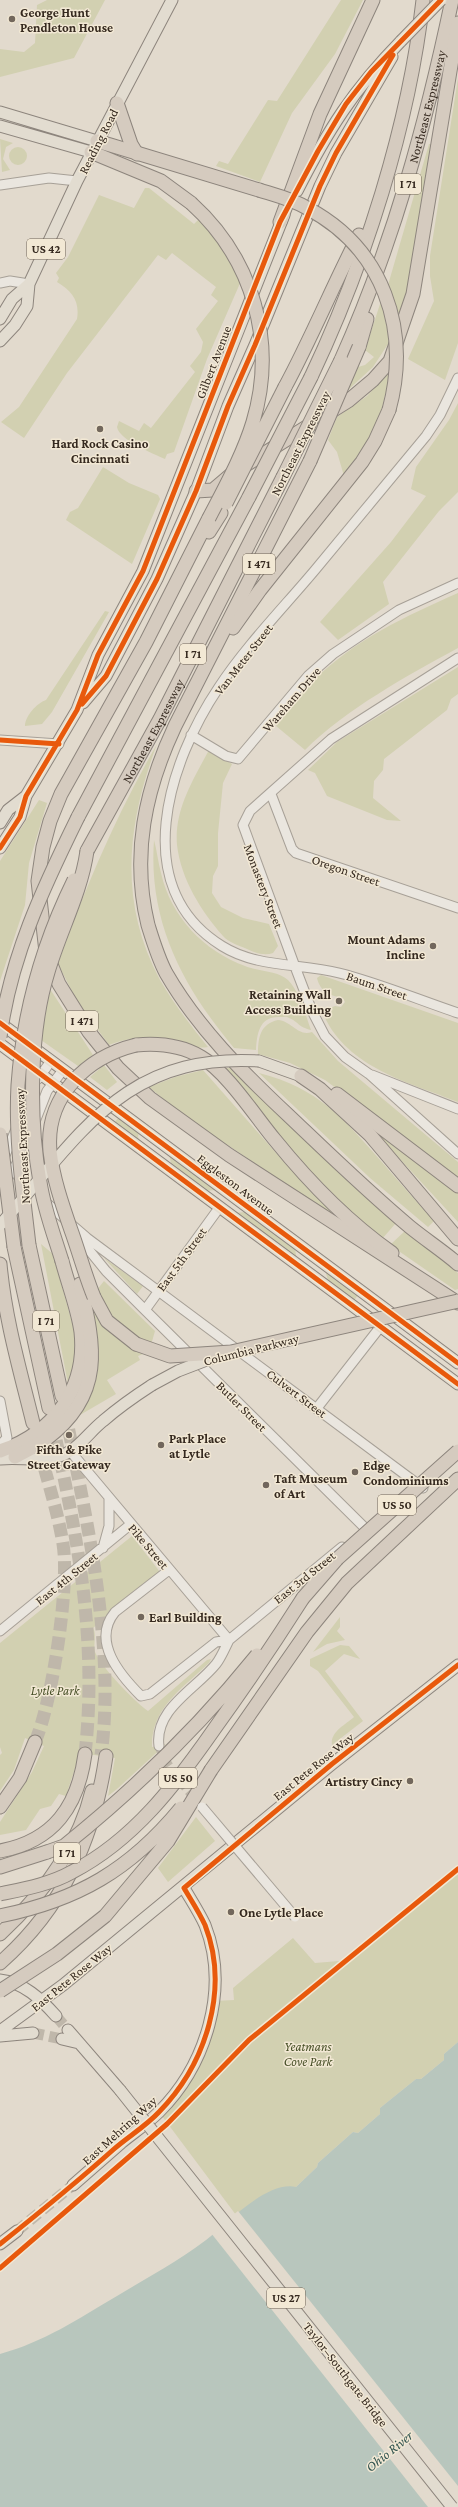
<svg xmlns="http://www.w3.org/2000/svg" width="458" height="2507" viewBox="0 0 458 2507" font-family="'Crimson Pro',serif">
  <rect width="100%" height="100%" fill="#e2dacd"/>
  <path fill="#d2d0b1" d="M47,0H105L74,58L0,77V49L24,52L35,43L37,5Z
    M341,0H363L335,54L292,113L260,182L216,166L219,161L228,164L268,100L277,101Z
    M458,78V343L445,380L408,359L434,301L430,276V256Z
    M0,139L13,143L6,147L3,159L10,170L2,172Z
    M429,144H434L406,298L400,320L388,285Z
    M9 156a9 9 0 1 1 18 0a9 9 0 1 1-18 0Z
    M145,188H149L194,224L199,219L217,241L241,281L207,359L174,452L167,454L165,459C154,454 119,440 117,427L119,421L139,431L144,423L151,428L195,372L190,366L201,352L203,342L196,329L218,301L211,295L216,287L172,253L166,260L158,255L67,373L24,438L1,422L19,407L77,319C80,301 72,291 57,282L59,278L56,273L68,257L99,195L134,208Z
    M381,301L390,341L373,367L348,390L358,367L365,365L374,357L365,350Z
    M391,370L378,425L344,476L337,452L328,440L337,417L367,396Z
    M458,403V492L439,511L383,582L389,604L338,640L320,622L391,542L426,496L411,489L416,467L449,420Z
    M103,467L129,483L158,495L160,499L132,564L66,520L70,512L78,508Z
    M458,593V648C408,675 345,710 305,750L276,726C288,711 300,695 313,681C354,640 406,616 458,593Z
    M105,611L109,612L52,712L42,724L25,726C25,716 37,703 46,700Z
    M458,667V694L451,699L447,710L384,759L383,770L374,781L373,798L401,821L387,820L327,796L315,773L308,770L337,742Z
    M157,744C127,824 118,902 160,980C174,1004 191,1026 208,1047C196,1049 189,1045 177,1042C153,1036 132,1036 109,1045L77,1001L58,964C85,887 117,814 157,744Z
    M209,750L232,764L223,783L218,833V866L213,876L212,893L221,907L243,918L269,924L278,946L273,953C265,956 255,953 247,949C240,946 228,942 223,936C201,911 181,879 177,845C174,810 193,780 209,750Z
    M39,800L47,803L29,863L25,905L0,981V861Z
    M154,840C157,851 158,862 161,873C171,917 204,951 245,966C257,971 279,971 288,980C300,992 305,1014 311,1030C298,1027 299,1022 289,1018C287,1016 283,1017 280,1017C259,1016 257,1034 256,1050L234,1048C183,987 148,922 154,840Z
    M321,975L458,1023V1102C408,1082 344,1067 322,1011L335,1006L341,1007L345,1002L343,998C331,996 320,992 317,978Z
    M50,989L93,1055L78,1066L41,1040Z
    M278,1020C292,1021 298,1037 312,1032L338,1061L458,1162V1179L325,1080L290,1063L258,1054C258,1038 260,1024 278,1020Z
    M104,1065L117,1082L107,1090L90,1077Z
    M224,1068H231L396,1223L382,1239L316,1181Z
    M203,1070L292,1171L350,1227L180,1113L149,1087L175,1077Z
    M259,1073C318,1088 343,1118 381,1161C398,1181 416,1201 434,1221L428,1227L370,1178Z
    M119,1117L139,1132L138,1137L142,1145L113,1124Z
    M363,1119L458,1193V1222Z
    M169,1154L216,1190L204,1191L172,1168Z
    M246,1212L295,1249L297,1260L234,1213Z
    M406,1230L458,1273V1289L455,1290L390,1245Z
    M41,1244L53,1254L76,1337L77,1353L69,1389Z
    M104,1258L143,1286L137,1294Z
    M325,1270L358,1295L353,1302L329,1284Z
    M104,1281L155,1331L151,1345C126,1334 108,1315 96,1291Z
    M87,1299C102,1322 117,1342 143,1354L138,1356L140,1360L107,1380L116,1394L80,1415L77,1414Z
    M132,1536L160,1572L93,1628C97,1634 93,1644 95,1652C101,1667 135,1702 148,1711L207,1660L211,1659L209,1663C183,1688 151,1708 152,1747L166,1744L117,1789L108,1796L115,1758L80,1753L66,1796L59,1794L51,1806L40,1809L26,1830L0,1835V1822L32,1772L44,1746L25,1738L14,1770L0,1791V1755L2,1753L0,1747V1643Z
    M340,1617V1627L337,1631L345,1640L327,1644L313,1652Z
    M340,1645L349,1646L360,1659L344,1654L325,1671L363,1721L332,1745C330,1732 345,1725 354,1717L318,1671L310,1666V1659Z
    M196,1817L215,1841L168,1882L158,1868Z
    M458,1873V2042L444,2054V2060L421,2079H416L380,2108V2114L358,2133L353,2132L318,2163L317,2167L296,2187L236,2215L159,2112L180,2086L214,2001L234,2000L233,1988L293,1938L315,1963L351,1960Z"/>
  <path fill="#b8c6bd" d="M458,2042V2507H0V2354C44,2342 78,2319 117,2296C150,2276 186,2257 216,2232C234,2216 270,2181 296,2187L317,2167L318,2163L353,2132L358,2133L380,2114V2108L416,2079H421L444,2060V2054Z"/>
  <path fill="#e2dacd" d="M238,2211L458,2486V2507H428L211,2233Z"/>
  <g fill="none" stroke-linecap="round" stroke-linejoin="round">
    <path stroke="#bfb7aa" stroke-width="9" stroke-dasharray="9 4.5" stroke-linecap="butt" d="M159,1746C166,1767 183,1784 197,1801"/>
    <path stroke="#bfb7aa" stroke-width="11" stroke-dasharray="11 5.5" stroke-linecap="butt" d="M56,2016L68,2030
      M33,2033L62,2039
      M17,2231L73,2185"/>
    <path stroke="#bfb7aa" stroke-width="13" stroke-dasharray="13 6" stroke-linecap="butt" d="M65,1411C86,1518 116,1646 101,1755
      M52,1422C77,1535 98,1637 85,1754
      M35,1742C52,1703 70,1586 63,1544C57,1507 44,1471 36,1435"/>
    <defs>
      <path id="minor" d="M0,185L49,178L77,181
        M0,283L10,281L29,284
        M458,378L440,415L426,436C389,481 352,525 315,570C284,607 245,647 219,687C169,761 127,887 222,946C257,968 300,963 339,973C379,983 419,1000 458,1013
        M458,658L331,739L250,811L243,825L294,964L312,1011L325,1036L345,1057L369,1074L458,1154
        M191,735L226,756L238,759L308,676L333,654L399,610L458,583
        M0,740L59,744
        M271,794L292,849L296,853L458,908
        M372,1075L458,1109
        M38,1079L51,1061
        M3,1160L30,1096
        M0,1191L22,1155L47,1091L63,1070
        M43,1200L87,1238L423,1488
        M76,1234L106,1271L145,1310L365,1528
        M145,1310L219,1208
        M0,1401L7,1438L0,1445
        M317,1408L381,1326
        M71,1452L229,1640
        M103,1548L109,1526V1498
        M169,1570L115,1612C91,1641 120,1675 141,1696L150,1694L216,1642L229,1640L342,1547
        M0,1631L131,1524
        M159,1746C154,1709 196,1689 216,1664C221,1658 225,1648 229,1640"/>
      <path id="major" d="M0,112L97,141
        M0,126L91,152
        M297,191C328,130 353,90 401,41
        M0,319L12,299L29,284
        M0,341L15,325L27,306L29,284L77,181L172,0
        M83,703L106,676L157,579L196,491L228,406L255,345L320,186L336,153L392,57
        M0,823L8,810L26,796
        M0,848L20,817L26,796L77,710L98,655L143,571L284,215
        M0,1023L458,1363
        M0,1044L458,1384
        M259,1061L301,1076
        M0,1459C21,1457 38,1462 60,1456C77,1451 89,1432 103,1421C118,1408 135,1396 152,1385
        M0,1980C23,1982 41,1999 56,2016
        M68,2030L120,2090
        M0,2031L63,1985L332,1764L458,1665
        M0,2036L33,2033
        M62,2039L79,2043
        M73,2185C89,2171 105,2157 121,2143C133,2133 147,2124 159,2112C206,2065 230,1989 205,1925C199,1912 191,1900 184,1888
        M0,2244L17,2231"/>
      <g id="highway">
        <path d="M117,103L131,144L137,154"/>
        <path d="M97,141L259,190"/>
        <path d="M91,152L161,181L191,203"/>
        <path d="M280,222L320,114L373,0"/>
        <path d="M359,347L367,319"/>
        <path id="s1" d="M341,360C393,244 426,124 452,0"/>
        <path d="M311,377C365,263 409,125 423,0"/>
        <path d="M285,387C312,337 333,285 359,235"/>
        <path d="M310,461L175,726C145,790 131,855 148,925C153,941 158,958 166,973C197,1027 243,1073 288,1115C328,1153 368,1192 410,1227C426,1240 443,1251 458,1264"/>
        <path d="M196,491L213,490L233,473L348,401L373,380L390,361L413,294L458,23"/>
        <path d="M209,518L146,642L61,794L50,821L43,847L38,881L46,952L59,984L89,1032L118,1068L150,1098L229,1155L458,1303"/>
        <path d="M209,532L221,513"/>
        <path d="M233,628L260,590L362,462L375,441L389,410"/>
        <path d="M78,817L249,497"/>
        <path id="s2" d="M87,851L160,719L283,477"/>
        <path d="M136,1045C158,1043 181,1045 201,1057C227,1072 255,1116 275,1140C309,1182 348,1222 392,1253"/>
        <path d="M301,1076L320,1089L370,1135L458,1239"/>
        <path d="M337,1094L458,1186"/>
        <path d="M29,1245L62,1396"/>
        <path d="M14,1247L49,1408"/>
        <path d="M0,1264C5,1319 20,1370 33,1423"/>
        <path d="M94,1297L107,1321L136,1344"/>
        <path d="M0,1451C53,1433 87,1389 81,1332C78,1309 68,1284 62,1261"/>
        <path d="M15,1457C25,1451 37,1446 46,1439C105,1395 95,1346 80,1284"/>
        <path d="M303,1598L337,1559"/>
        <path d="M211,1770L307,1632L347,1583L458,1479"/>
        <path d="M0,1807L20,1778L35,1742"/>
        <path d="M0,1851C54,1841 78,1806 85,1754"/>
        <path d="M0,1867L47,1852"/>
        <path d="M0,1934C42,1895 78,1849 92,1791"/>
        <path d="M0,1963C63,1908 94,1838 106,1756"/>
      </g>
    </defs>
    <use href="#minor" stroke="#a7a097" stroke-width="11"/>
    <use href="#major" stroke="#8d857d" stroke-width="13"/>
    <use href="#highway" stroke="#8d857d" stroke-width="15"/>
    <use href="#minor" stroke="#eae6df" stroke-width="9"/>
    <use href="#major" stroke="#e2dcd0" stroke-width="11"/>
    <use href="#highway" stroke="#d5cbbf" stroke-width="13"/>
    <defs>
      <path id="minor-bridge" d="M202,1807L295,1917"/>
      <path id="major-bridge" d="M401,41L441,0
        M0,1225C81,1135 123,1053 259,1061
        M152,1385L178,1371L217,1356
        M120,2090L452,2507"/>
      <path id="highway-bridge" d="M259,190C275,195 292,199 307,208C383,248 411,329 389,410
        M191,203C253,259 277,342 253,422C243,455 225,487 209,518
        M310,461L359,347
        M283,477L341,360
        M249,497L311,377
        M226,503L285,387
        M0,1037C10,958 43,888 78,817
        M0,1134L14,1247
        M29,1245C23,1192 15,1138 18,1085C23,1014 43,943 74,880
        M62,1261C54,1235 44,1209 40,1182C29,1120 29,1033 48,972C60,931 81,893 87,851
        M94,1297C85,1275 79,1252 71,1230C62,1204 53,1178 50,1151C45,1096 87,1057 136,1045
        M136,1344L170,1356L231,1352L458,1301
        M337,1559L458,1451
        M47,1852L64,1846C135,1789 199,1727 257,1655
        M0,1894C24,1889 51,1884 72,1872C134,1840 176,1784 215,1728C246,1685 275,1642 303,1598
        M0,1916C78,1900 130,1870 181,1808
        M0,1991L57,1954L105,1916L168,1841L211,1770"/>
    </defs>
    <use href="#minor-bridge" stroke="#a7a097" stroke-width="11" stroke-linecap="butt"/>
    <use href="#major-bridge" stroke="#8d857d" stroke-width="13" stroke-linecap="butt"/>
    <use href="#highway-bridge" stroke="#8d857d" stroke-width="15" stroke-linecap="butt"/>
    <use href="#minor-bridge" stroke="#eae6df" stroke-width="9"/>
    <use href="#major-bridge" stroke="#e2dcd0" stroke-width="11"/>
    <use href="#highway-bridge" stroke="#d5cbbf" stroke-width="13"/>
    <defs>
      <path id="cycleway" d="M82,704L106,676L157,579L196,491L228,406L255,345L320,186L336,153L393,55
        M0,740L59,744
        M0,848L20,817L26,796L77,710L98,655L143,571L280,222L318,151L346,104L371,72L441,0
        M0,1023L458,1363
        M0,1044L458,1384
        M0,2244C39,2213 77,2182 114,2149C129,2136 146,2126 159,2112C206,2064 230,1989 205,1925C199,1912 191,1900 184,1888L332,1764L458,1665
        M0,2268L167,2124L249,2040L458,1869"/>
    </defs>
    <use href="#cycleway" stroke="#f2e8d4" stroke-width="8"/>
    <use href="#cycleway" stroke="#e8590c" stroke-width="5"/>
  </g>
  <g fill="#72675c" stroke="#f2e8d4" stroke-width="1.5">
    <circle cx="12" cy="19" r="4"/>
    <circle cx="100" cy="429" r="4"/>
    <circle cx="433" cy="946" r="4"/>
    <circle cx="339" cy="1001" r="4"/>
    <circle cx="69" cy="1435" r="4"/>
    <circle cx="161" cy="1445" r="4"/>
    <circle cx="355" cy="1472" r="4"/>
    <circle cx="266" cy="1485" r="4"/>
    <circle cx="141" cy="1617" r="4"/>
    <circle cx="410" cy="1781" r="4"/>
    <circle cx="231" cy="1912" r="4"/>
  </g>
  <g text-anchor="middle" stroke-width="3" stroke-linejoin="round" paint-order="stroke">
    <g fill="#f2e8d4" stroke="#6e6255" stroke-width="1">
      <rect x="395" y="174" width="26" height="20" rx="3"/>
      <rect x="27" y="239" width="38" height="20" rx="3"/>
      <rect x="243" y="554" width="32" height="20" rx="3"/>
      <rect x="180" y="644" width="26" height="20" rx="3"/>
      <rect x="66" y="1011" width="32" height="20" rx="3"/>
      <rect x="33" y="1311" width="26" height="20" rx="3"/>
      <rect x="378" y="1495" width="38" height="20" rx="3"/>
      <rect x="159" y="1768" width="38" height="20" rx="3"/>
      <rect x="54" y="1843" width="26" height="20" rx="3"/>
      <rect x="267" y="2288" width="38" height="20" rx="3"/>
    </g>
    <g font-size="12" font-weight="bold" fill="#35291f">
      <text x="408" y="188">I 71</text>
      <text x="46" y="253">US 42</text>
      <text x="259" y="568">I 471</text>
      <text x="193" y="658">I 71</text>
      <text x="82" y="1025">I 471</text>
      <text x="46" y="1325">I 71</text>
      <text x="397" y="1509">US 50</text>
      <text x="178" y="1782">US 50</text>
      <text x="67" y="1857">I 71</text>
      <text x="286" y="2302">US 27</text>
    </g>
    <g font-size="13" font-weight="bold" fill="#35291f" stroke="#f2e8d4" text-anchor="start">
      <text x="20" y="17">George Hunt<tspan x="20" dy="15">Pendleton House</tspan></text>
      <text x="100" y="448" text-anchor="middle">Hard Rock Casino<tspan x="100" dy="15">Cincinnati</tspan></text>
      <text x="425" y="944" text-anchor="end">Mount Adams<tspan x="425" dy="15">Incline</tspan></text>
      <text x="331" y="999" text-anchor="end">Retaining Wall<tspan x="331" dy="15">Access Building</tspan></text>
      <text x="169" y="1443">Park Place<tspan x="169" dy="15">at Lytle</tspan></text>
      <text x="69" y="1454" text-anchor="middle">Fifth &amp; Pike<tspan x="69" dy="15">Street Gateway</tspan></text>
      <text x="363" y="1470">Edge<tspan x="363" dy="15">Condominiums</tspan></text>
      <text x="274" y="1483">Taft Museum<tspan x="274" dy="15">of Art</tspan></text>
      <text x="149" y="1622">Earl Building</text>
      <text x="402" y="1786" text-anchor="end">Artistry Cincy</text>
      <text x="239" y="1917">One Lytle Place</text>
    </g>
    <g font-size="13" fill="#35291f" stroke="#f2e8d4">
      <text dy="5" stroke="none"><textPath href="#s1" startOffset="268">Northeast Expressway</textPath></text>
      <text transform="translate(98 141) rotate(-63)" y="5">Reading Road</text>
      <text transform="translate(213 362) rotate(-69)" y="5">Gilbert Avenue</text>
      <text transform="translate(300 443) rotate(-63)" y="5">Northeast Expressway</text>
      <text transform="translate(243 659) rotate(-52)" y="5">Van Meter Street</text>
      <text transform="translate(291 699) rotate(-49)" y="5">Wareham Drive</text>
      <text dy="5" stroke="none"><textPath href="#s2" startOffset="137">Northeast Expressway</textPath></text>
      <text transform="translate(346 870) rotate(19)" y="5">Oregon Street</text>
      <text transform="translate(264 886) rotate(69)" y="5">Monastery Street</text>
      <text transform="translate(377 985) rotate(19)" y="5">Baum Street</text>
      <text transform="translate(22 1146) rotate(-93)" y="5">Northeast Expressway</text>
      <text transform="translate(236 1184) rotate(37)" y="5">Eggleston Avenue</text>
      <text transform="translate(181 1259) rotate(-54)" y="5">East 5th Street</text>
      <text transform="translate(251 1349) rotate(-14)" y="5">Columbia Parkway</text>
      <text transform="translate(297 1393) rotate(37)" y="5">Culvert Street</text>
      <text transform="translate(242 1406) rotate(45)" y="5">Butler Street</text>
      <text transform="translate(149 1546) rotate(50)" y="5">Pike Street</text>
      <text transform="translate(304 1577) rotate(-39)" y="5">East 3rd Street</text>
      <text transform="translate(66 1578) rotate(-39)" y="5">East 4th Street</text>
      <text transform="translate(313 1766) rotate(-39)" y="5">East Pete Rose Way</text>
      <text transform="translate(71 1977) rotate(-39)" y="5">East Pete Rose Way</text>
      <text transform="translate(119 2130) rotate(-42)" y="5">East Mehring Way</text>
      <text transform="translate(346 2374) rotate(52)" y="5">Taylor–Southgate Bridge</text>
    </g>
    <g font-size="13" font-style="italic" fill="#485028" stroke="#f2e8d4">
      <text x="55" y="1695">Lytle Park</text>
      <text x="308" y="2051">Yeatmans<tspan x="308" dy="15">Cove Park</tspan></text>
    </g>
    <g font-size="14" font-style="italic" fill="#30534f" stroke="#f2e8d4">
      <text transform="translate(389 2451) rotate(-39)" y="5">Ohio River</text>
    </g>
  </g>
</svg>
